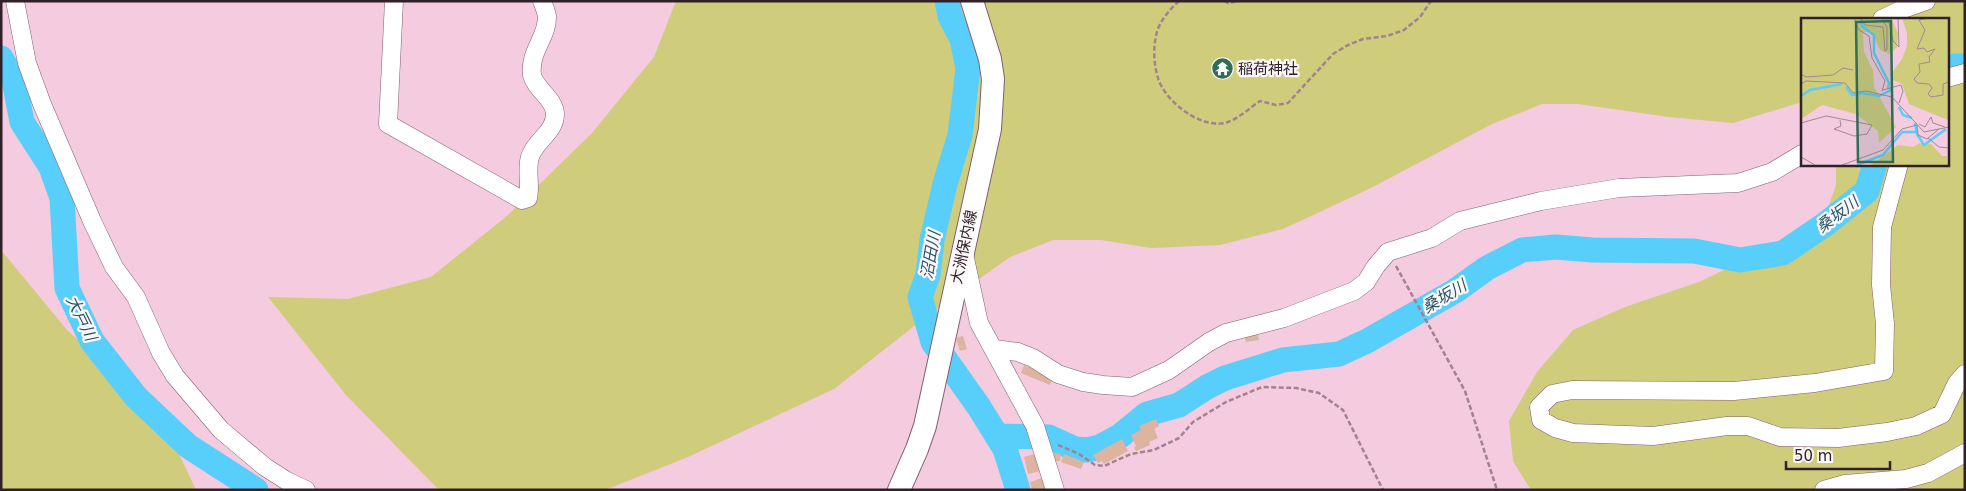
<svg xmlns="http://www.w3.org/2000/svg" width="1966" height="491" viewBox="0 0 1966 491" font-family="'DejaVu Sans','Noto Sans JP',sans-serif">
  <rect width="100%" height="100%" fill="#f4cbdf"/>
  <path fill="#cfcc7c" d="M676,1H1965V490H1531L1513,461L1509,421L1537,372L1573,330L1625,307L1699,282L1784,241L1824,219L1836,185V164H1947V19H1802V102L1733,123L1669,117L1578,104H1542L1492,124L1371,188L1283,229L1220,245L1151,248L1101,240H1053L1010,257L927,316L834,389L688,457L605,490H439L346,395L268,297L348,299L431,277L507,216L592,133L654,57Z
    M1,250L67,330L129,387L170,435L196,490H1Z"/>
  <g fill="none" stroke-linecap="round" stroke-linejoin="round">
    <path stroke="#58cefb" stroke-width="25" d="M947,1L950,16L962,39L968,68L960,135L945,184L932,240L928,275L920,297L933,342L979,407L1005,449L1018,490
      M1,58L14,80L22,122L51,167L62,198L67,288L92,341L136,397L188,446L256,490
      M1947,69L1954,66H1965
      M997,436L1049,437L1075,449L1087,450L1100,447L1120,436L1147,414L1179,405L1207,387L1225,378L1283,360L1339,354L1367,341L1455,291L1487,268L1522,250L1556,247L1592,250L1694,251L1740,260L1783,253L1827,223L1867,191L1875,164"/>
  </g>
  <path fill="#dcb4a0" d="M1257,332L1259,340L1246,342L1244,335Z
    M963,336L967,349L960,351L956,338Z
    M1024,365L1053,377L1050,385L1021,373Z
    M1156,419L1159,426L1154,429L1158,438L1149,442L1150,445L1136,451L1134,447L1136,446L1131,435L1141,430L1139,426Z
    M1122,439L1128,451L1104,464L1102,461L1098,463L1093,455Z
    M1054,453L1061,454L1060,461H1054Z
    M1035,454L1040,471L1028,474L1024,457Z
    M1064,454L1084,462L1081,469L1061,462Z
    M1045,477L1049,490H1032L1030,482Z"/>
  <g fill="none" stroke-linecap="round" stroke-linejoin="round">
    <defs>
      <path id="minor" d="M15,1L27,63L42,104L92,221L114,267L136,297L161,353L175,376L221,430L265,467L287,481L306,490
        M394,1L388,124L522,200L528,198C531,185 526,170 530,157C535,140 555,133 555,114C555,99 535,89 532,75C529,51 548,37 547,16C546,11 544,6 542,1
        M1882,19L1903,9L1926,1
        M1947,78L1965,73
        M1899,164L1882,227L1881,285L1885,324L1884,371L1815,383L1734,391L1572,390L1552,394L1539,407L1541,420L1555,428L1573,433L1653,436L1727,426H1748L1780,437L1838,438L1887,432L1916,426L1942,414L1957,383L1965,374
        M964,254L979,323L1035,426L1055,490
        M995,349L1018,352L1033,358L1058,374L1083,382L1103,385L1132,387L1169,370L1209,342L1226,333L1284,318L1354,291L1366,282L1376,266L1388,252L1432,238L1460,221L1541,201L1619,188L1738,183L1772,172L1802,154
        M1824,490L1845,484L1906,479L1928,473L1965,453"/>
      <path id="major" d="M899,490L917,449L925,426L990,129L993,79L990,59L972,1"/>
    </defs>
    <use href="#minor" stroke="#835e71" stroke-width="19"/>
    <use href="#major" stroke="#835e71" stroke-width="24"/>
    <path stroke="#a18291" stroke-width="2.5" stroke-dasharray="5 2.5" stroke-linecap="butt" d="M1179,1C1169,10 1158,23 1156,36C1153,50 1154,65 1158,78C1165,102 1203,131 1228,122C1239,118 1251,107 1260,101L1276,105L1288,103L1333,54L1348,45L1363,39L1387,36L1404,30L1420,17L1431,1
      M1224,1L1228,3L1239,1
      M1396,266L1465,391L1497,490
      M1058,445L1079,454L1095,465L1104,466L1131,454L1154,450L1179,438L1193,422L1226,402L1262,387L1296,388L1319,393L1343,410L1383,490"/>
    <use href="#minor" stroke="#fff" stroke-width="18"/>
    <use href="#major" stroke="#fff" stroke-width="22"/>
  </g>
  <defs>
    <symbol id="temple-disc" viewBox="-11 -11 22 22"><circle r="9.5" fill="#316c57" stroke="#fcf8fa"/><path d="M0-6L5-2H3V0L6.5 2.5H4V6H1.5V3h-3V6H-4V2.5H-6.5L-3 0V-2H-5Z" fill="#fff"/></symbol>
  </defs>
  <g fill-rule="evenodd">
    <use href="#temple-disc" x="1210" y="56" width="25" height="25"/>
  </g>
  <g text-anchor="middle" stroke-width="4.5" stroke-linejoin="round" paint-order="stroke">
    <g font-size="15" fill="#302028" stroke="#fcf8fa" text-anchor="start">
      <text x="1238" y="74">稲荷神社</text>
    </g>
    <g font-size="15" fill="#302028" stroke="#fcf8fa">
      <text transform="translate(964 247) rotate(-78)" y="5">大洲保内線</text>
    </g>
    <g font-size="16" font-style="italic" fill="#27576a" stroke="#fcf8fa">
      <text transform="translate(1837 214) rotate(-37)" y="6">桑坂川</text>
      <text transform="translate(930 255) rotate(-80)" y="6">沼田川</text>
      <text transform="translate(1444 296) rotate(-31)" y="6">桑坂川</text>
      <text transform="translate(82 318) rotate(64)" y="6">大戸川</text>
    </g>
  </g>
  <g transform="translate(1801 18)">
    <rect width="148" height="148" fill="#f4cbdf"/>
    <path d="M0,0H90L97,15L96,29L88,36L79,32L71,14H62L63,34L72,52L73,69L95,109L78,125L77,113L55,96L21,87L0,101ZM101,0H147V102L108,86L101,66L92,62L91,55L101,41L106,28V15ZM119,125L130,126L141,138H146L147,147H70L97,127L112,129Z" fill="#cfcc7c"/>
    <path fill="none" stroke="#58cefb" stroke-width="2.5" d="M60,0L61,8L73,17V35L88,65L87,71M45,69L51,77L61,75L78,78L92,71M0,78L9,72L41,66M98,89L102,97L111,100M114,105L116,116L123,127L145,111M56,147L82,137L101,114H115"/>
    <path fill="none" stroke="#a68796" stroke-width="1" d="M53,0L58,12L68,18L71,40L84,63L81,73M60,0L64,7L82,9L84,33L86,32M128,0L118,2L124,12L116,31L123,30L126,34L134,31L128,39L129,44L118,46L119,54L113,61L116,65L128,66L131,70L127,76L130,79L142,77V66L148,64M86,32V9L81,2L88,4L92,23L98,29L97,0M0,56L5,59L32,57L42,50L52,52M0,66L5,63L44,65L52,75L65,73L91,79L123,114L148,109M82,72L100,67L102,73L98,85M0,105L25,98L71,107L66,116L53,118L33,111L40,108L39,102M118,106L124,109L130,99L132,105L144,109M127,120L138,129L148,130M0,139L14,147M41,147L82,132L101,111L116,107L117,117L126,121L138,111"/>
    <path fill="#316c57" fill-opacity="0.15" stroke="#316c57" stroke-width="2.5" d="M90,3L92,144H57L55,4Z"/>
    <rect width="148" height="148" fill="none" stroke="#302028" stroke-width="2.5"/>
  </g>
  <rect width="1966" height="491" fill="none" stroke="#302028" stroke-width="5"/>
  <path d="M1786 461v8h104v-8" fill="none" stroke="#302028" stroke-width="2.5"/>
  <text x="1794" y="461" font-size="15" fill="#302028" stroke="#fcf8fa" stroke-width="4" paint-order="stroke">50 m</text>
</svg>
